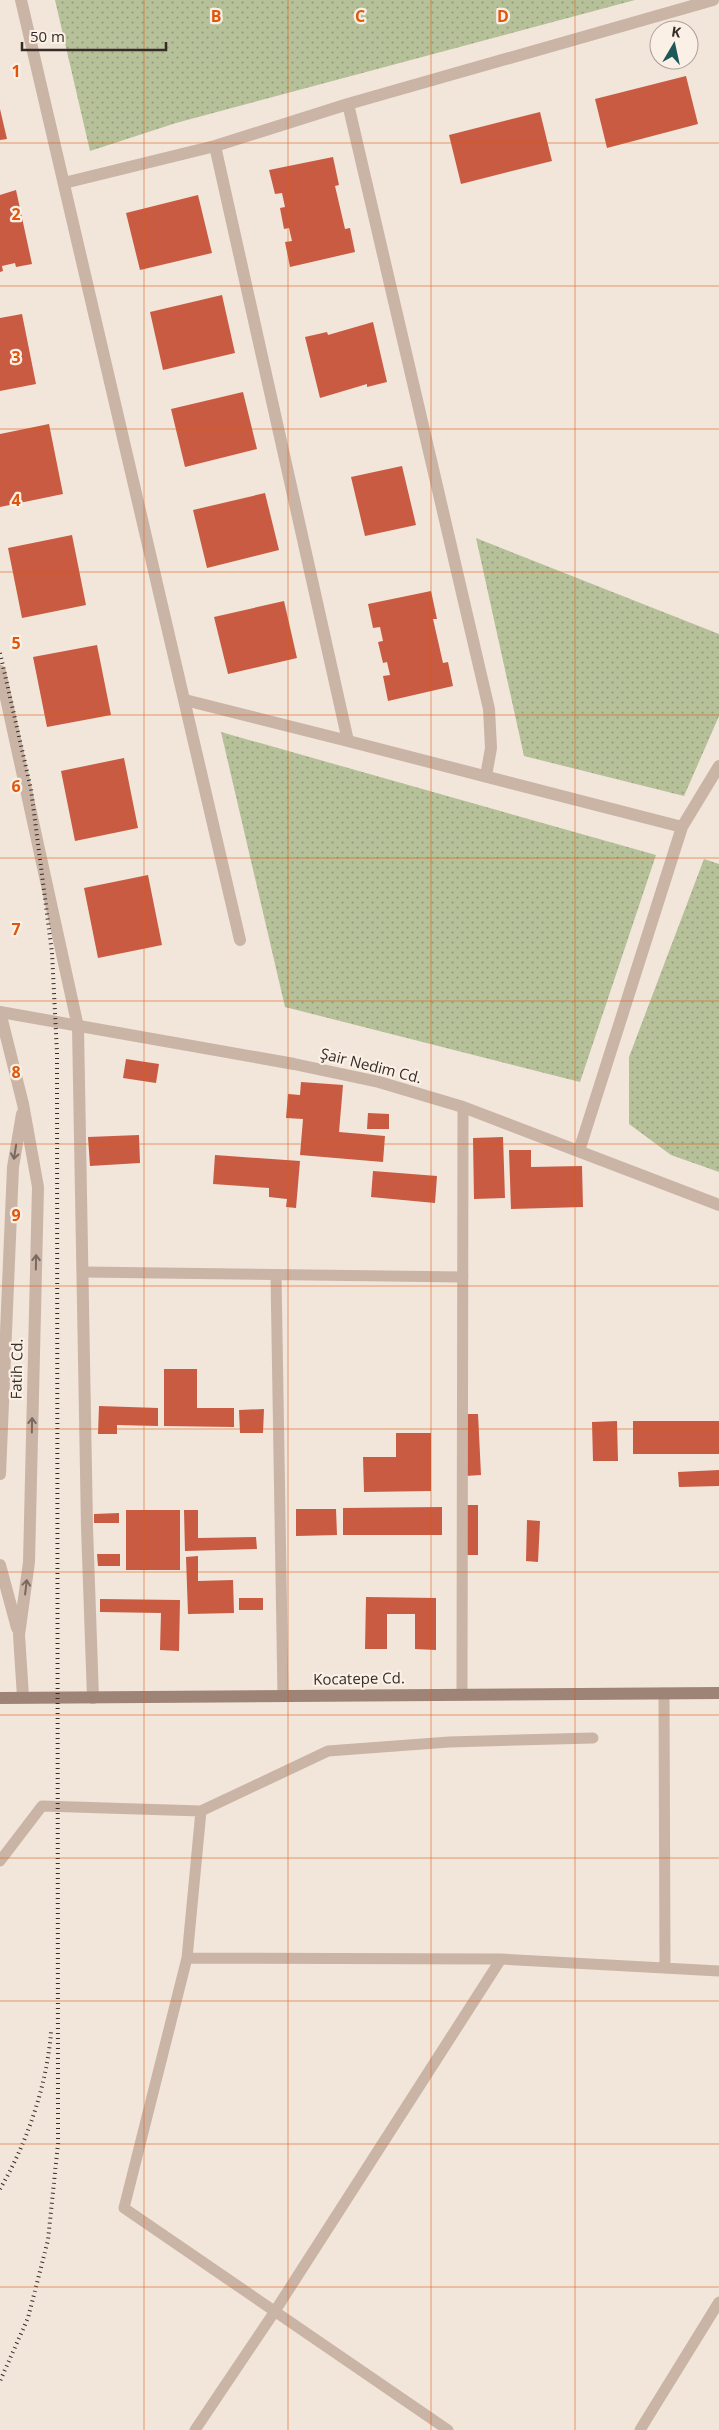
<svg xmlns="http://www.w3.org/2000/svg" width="719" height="2430" viewBox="0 0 719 2430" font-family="'Open Sans',sans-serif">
  <defs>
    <pattern id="grass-dots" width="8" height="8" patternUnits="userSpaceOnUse" patternTransform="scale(1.25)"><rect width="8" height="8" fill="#b6c19a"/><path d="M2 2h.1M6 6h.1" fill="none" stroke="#959d7e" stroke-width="1.8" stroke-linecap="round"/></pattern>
  </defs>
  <rect width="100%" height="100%" fill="#f2e5da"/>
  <path fill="url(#grass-dots)" d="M55,0H635L176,123L90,151Z
    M476,538L719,634V716L684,796L524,756Z
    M221,732L656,855L580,1082L285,1007Z
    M704,859L719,864V1172L671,1155L629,1124V1057Z"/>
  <path fill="#c85b42" d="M686,76L698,124L607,148L595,99Z
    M0,109L7,139L0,140Z
    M540,112L552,161L461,184L449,135Z
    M333,157L339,185L335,186L345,229L350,228L355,252L290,267L285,242L292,241L289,228L284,229L280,208L285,207L282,193L275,194L269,170Z
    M16,190L32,264L16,267L15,263L2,266L3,271L0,272V195Z
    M198,195L212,253L140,270L126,213Z
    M222,295L235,353L163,370L150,312Z
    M22,314L36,384L0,391V318Z
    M373,322L387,382L367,387V384L320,398L305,337L327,332L328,335Z
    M243,392L257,449L185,467L171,409Z
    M49,424L63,494L0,507V434Z
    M402,466L416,525L365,536L351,477Z
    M265,493L279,550L207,568L193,510Z
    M72,535L86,605L22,618L8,548Z
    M431,591L437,619H433L443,663L448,662L453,686L388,701L383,676L390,675L387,662L383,663L378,642L383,641L380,627L373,628L368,604Z
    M284,601L297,658L228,674L214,617Z
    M97,645L111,715L47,727L33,657Z
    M124,758L138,828L75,841L61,771Z
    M148,875L162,945L98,958L84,888Z
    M126,1059L159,1064L156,1083L123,1078Z
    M301,1082L343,1085L339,1132L385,1136L383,1162L300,1155L303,1119L286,1118L288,1094L300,1095Z
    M368,1113L389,1114V1129H367Z
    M139,1135L140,1163L90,1166L88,1137Z
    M503,1137L505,1198L474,1199L473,1138Z
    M509,1150H531V1167L582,1166L583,1207L511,1209Z
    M215,1155L300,1161L296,1208L286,1207L287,1199L269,1197V1188L213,1184Z
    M373,1171L437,1176L435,1203L371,1197Z
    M164,1369H197V1408H234V1427L164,1426Z
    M99,1406L158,1408V1426L117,1425V1434H98Z
    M264,1409L263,1433H240L239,1410Z
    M463,1414H478L481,1475L465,1476Z
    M617,1421L618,1461H593L592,1422Z
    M633,1421H719V1454H633Z
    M396,1433H431V1491L364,1492L363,1457H396Z
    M719,1470V1486L679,1487L678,1472Z
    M463,1505H478V1555H464Z
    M442,1507V1535H343V1508Z
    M296,1509H336L337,1535L296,1536Z
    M126,1510H180V1570H126Z
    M184,1510H198V1538L256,1537L257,1549L185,1551Z
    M119,1513V1523H94V1514Z
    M527,1520L540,1521L538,1562L526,1561Z
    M97,1554H120V1566H98Z
    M198,1556V1581L233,1580L234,1613L188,1614L186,1557Z
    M366,1597L436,1598V1650L415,1649V1614H387V1649H365Z
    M239,1598H263V1610H239Z
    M100,1599L180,1600L179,1651L160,1650L161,1613L100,1612Z"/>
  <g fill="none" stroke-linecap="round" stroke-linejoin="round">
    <path stroke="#cab4a6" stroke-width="11" d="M84,1272L463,1277
      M276,1275L283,1696
      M664,1693L665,1968
      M462,1694L463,1107
      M201,1811L187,1958L124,2208L448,2430
      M0,1861L42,1806L201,1811L328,1751L449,1742L593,1738
      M187,1958L501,1959L719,1971
      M195,2430L275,2311L501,1959
      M640,2430L719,2302"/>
    <path stroke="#cab4a6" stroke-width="12" d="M21,0L240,940
      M348,104L489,709L491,748L486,776
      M64,183L215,146L348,104L713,0
      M0,671L78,1027L87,1527L93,1698
      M185,700L348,741L215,146
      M348,741L682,827L719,766
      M579,1151L682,827"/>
    <path stroke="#cab4a6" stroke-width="12" d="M0,1012L294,1064L379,1082L463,1107L719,1205
      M0,1012L23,1104L38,1187L29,1562L19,1635L23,1697
      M0,1474L13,1167L22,1114
      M0,1565L17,1628"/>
    <path stroke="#9e8377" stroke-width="12" d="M0,1698L719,1693"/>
    <path stroke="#362b27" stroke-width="4" stroke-dasharray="1 4" stroke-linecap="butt" d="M0,653L31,789L52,953L57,1053L58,2144L48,2240L28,2318L0,2381
      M0,2189C27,2143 47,2085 51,2032"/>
  </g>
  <defs><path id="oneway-shaft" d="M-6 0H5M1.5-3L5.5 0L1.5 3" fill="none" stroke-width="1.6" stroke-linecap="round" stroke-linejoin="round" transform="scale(1.25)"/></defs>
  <g stroke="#796960">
    <use href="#oneway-shaft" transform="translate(15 1152) rotate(99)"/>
    <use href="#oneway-shaft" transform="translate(36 1262) rotate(-89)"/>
    <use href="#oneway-shaft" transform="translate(32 1425) rotate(-89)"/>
    <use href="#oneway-shaft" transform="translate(26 1587) rotate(-83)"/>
  </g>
  <path fill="none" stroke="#df570d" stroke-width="1" stroke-opacity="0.55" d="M144,0V2430M288,0V2430M431,0V2430M575,0V2430M0,143H719M0,286H719M0,429H719M0,572H719M0,715H719M0,858H719M0,1001H719M0,1144H719M0,1286H719M0,1429H719M0,1572H719M0,1715H719M0,1858H719M0,2001H719M0,2144H719M0,2287H719"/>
  <g text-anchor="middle" stroke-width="4.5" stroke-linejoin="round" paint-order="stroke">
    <g font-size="15" fill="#362b27" stroke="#faf0e6">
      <text transform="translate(371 1066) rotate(14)" y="5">Şair Nedim Cd.</text>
      <text transform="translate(17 1369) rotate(-89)" y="5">Fatih Cd.</text>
      <text transform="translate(359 1679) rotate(-1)" y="5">Kocatepe Cd.</text>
    </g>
  </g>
  <g font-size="16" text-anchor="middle" font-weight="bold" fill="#df570d" stroke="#faf0e6" stroke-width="4.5" stroke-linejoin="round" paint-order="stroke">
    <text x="216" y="22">B</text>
    <text x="360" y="22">C</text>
    <text x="503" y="22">D</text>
    <text x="16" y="77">1</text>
    <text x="16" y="220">2</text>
    <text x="16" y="363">3</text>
    <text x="16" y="506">4</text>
    <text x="16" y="649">5</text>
    <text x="16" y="792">6</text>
    <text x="16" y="935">7</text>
    <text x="16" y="1078">8</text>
    <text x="16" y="1221">9</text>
  </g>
  <g transform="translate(674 45) rotate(9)"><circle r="24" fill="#faf0e6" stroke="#aca19a"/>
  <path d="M0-4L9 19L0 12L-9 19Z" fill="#1c5858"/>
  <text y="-8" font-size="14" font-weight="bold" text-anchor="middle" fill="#362b27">K</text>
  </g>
  <path d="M22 42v8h144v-8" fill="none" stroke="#362b27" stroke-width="2.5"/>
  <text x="30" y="42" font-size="15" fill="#362b27" stroke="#faf0e6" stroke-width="4" paint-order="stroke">50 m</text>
</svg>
